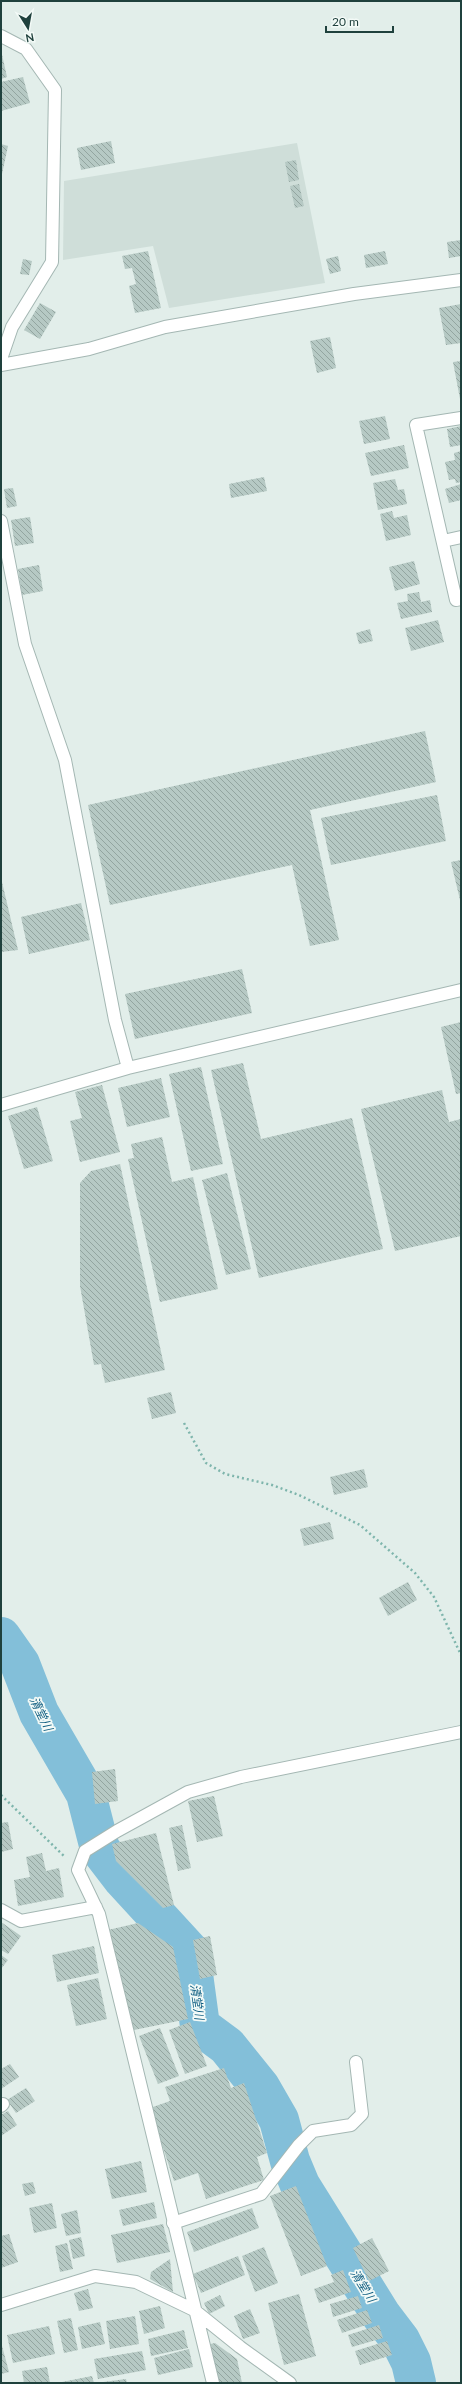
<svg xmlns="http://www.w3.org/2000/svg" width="462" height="2384" viewBox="0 0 462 2384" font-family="Lato,'Noto Sans JP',sans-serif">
  <defs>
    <pattern id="building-back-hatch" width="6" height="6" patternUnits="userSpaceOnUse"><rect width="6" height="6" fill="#b6c9c4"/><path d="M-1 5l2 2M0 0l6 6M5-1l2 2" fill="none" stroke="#93a5a0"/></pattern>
  </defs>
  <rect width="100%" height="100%" fill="#e2eeea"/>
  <path fill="#cfded9" d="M297,143L325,283L169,308L153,246L63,260L64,181Z"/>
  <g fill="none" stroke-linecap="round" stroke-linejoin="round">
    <path stroke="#83bfd9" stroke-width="40" d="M1,1637L20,1664L39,1713L86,1794L100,1849L123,1879L190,1952L200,2026L227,2046L260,2087L279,2120L290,2161L300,2185L381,2315L400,2340L411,2362L416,2383"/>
  </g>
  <path fill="url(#building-back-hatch)" d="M1,50L7,77L1,79Z
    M23,77L30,103L1,111V82Z
    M111,141L115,163L81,170L77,148Z
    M1,144L8,146L2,174H1Z
    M296,160L299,180L289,182L285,162Z
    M299,184L304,206L295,208L290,186Z
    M461,240V256L449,258L447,242Z
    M148,251L161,308L135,313L129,286L136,284L132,268L125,269L122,256Z
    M385,251L388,264L366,268L364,255Z
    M338,256L341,271L330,274L326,259Z
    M23,259L32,261L29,275L20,274Z
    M40,303L56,312L40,339L24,330Z
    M461,304V343L446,345L439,308Z
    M330,337L336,368L317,373L310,341Z
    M461,361V399H460L453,362Z
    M385,416L390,439L364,444L359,421Z
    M461,426V445L450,447L447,429Z
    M404,445L409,468L371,476L365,453Z
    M461,451V482L456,483L455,479L449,480L445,462L455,460L454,453Z
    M264,477L267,491L231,498L229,484Z
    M395,479L398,490L404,489L407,504L378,510L373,483Z
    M461,484V500L449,503L445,489Z
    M13,488L17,506L7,508L4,489Z
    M392,511L394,518L407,515L411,535L386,541L380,514Z
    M30,517L34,543L15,546L11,520Z
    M414,561L420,584L395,591L389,567Z
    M39,565L43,591L22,595L18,569Z
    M419,592L421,602L430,600L432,612L401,619L397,603L408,601L407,594Z
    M438,620L444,642L411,651L405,628Z
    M370,629L373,641L359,644L356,633Z
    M425,731L436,782L310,810L339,940L310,946L292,865L110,905L88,805Z
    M437,795L446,841L331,865L321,818Z
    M461,860V900H460L451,862Z
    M1,882H2L18,950L1,952Z
    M81,903L90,940L29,954L21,917Z
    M242,969L252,1013L135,1039L125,994Z
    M461,1022V1093L456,1094L441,1027Z
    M243,1063L261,1139L352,1118L383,1249L259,1278L211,1070Z
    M201,1067L223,1164L191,1171L169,1074Z
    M161,1078L170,1117L127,1127L118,1088Z
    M102,1085L120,1152L80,1162L70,1121L82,1118L75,1092Z
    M442,1090L449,1122L461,1119V1236L395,1251L361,1109Z
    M37,1107L53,1161L24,1169L8,1116Z
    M162,1137L172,1182L193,1177L218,1289L160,1302L128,1159L134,1158L131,1144Z
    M120,1164L165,1370L105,1383L101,1364L94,1365L80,1286V1183L91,1171Z
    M227,1173L251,1269L226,1275L202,1180Z
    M171,1392L176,1413L152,1419L147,1398Z
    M364,1469L368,1487L334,1495L330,1477Z
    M330,1522L334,1539L304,1546L300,1529Z
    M408,1582L417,1600L388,1616L379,1598Z
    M115,1769L118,1801L95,1804L92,1772Z
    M214,1796L223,1836L197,1842L188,1801Z
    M8,1822L13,1849L1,1852V1823Z
    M182,1825L191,1868L178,1871L169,1828Z
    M156,1833L174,1905L163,1908L116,1861L112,1844Z
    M42,1853L46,1871L59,1868L64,1897L18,1906L14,1880L30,1877L26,1857Z
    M1,1922L21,1936L8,1954L1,1950Z
    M138,1923L173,1947L188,2019L129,2031L108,1930Z
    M210,1936L217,1975L200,1979L193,1940Z
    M94,1946L99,1973L57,1982L52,1955Z
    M1,1955L8,1960L1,1969Z
    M98,1978L107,2019L76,2026L67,1985Z
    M190,2022L207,2066L185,2074L169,2030Z
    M160,2028L179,2076L158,2084L139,2036Z
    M10,2064L19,2077L1,2089V2069Z
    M224,2068L231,2088L244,2083L267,2153L257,2157L264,2180L206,2199L198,2173L174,2181L150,2108L170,2101L165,2087Z
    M26,2088L35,2101L16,2113L7,2100Z
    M8,2111L17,2125L1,2136V2115Z
    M141,2161L147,2192L112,2199L105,2169Z
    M33,2182L36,2193L25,2196L22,2184Z
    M296,2186L327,2266L301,2276L270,2196Z
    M154,2202L157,2218L123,2226L119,2210Z
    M52,2203L57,2228L34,2233L29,2208Z
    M252,2208L259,2228L194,2252L187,2232Z
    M77,2210L81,2233L66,2236L61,2214Z
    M163,2224L170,2252L117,2263L111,2235Z
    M9,2234L18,2262L1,2268V2236Z
    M81,2237L85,2256L73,2259L69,2240Z
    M372,2238L389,2271L369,2281L353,2248Z
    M67,2243L73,2269L60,2272L55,2246Z
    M264,2247L278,2283L255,2292L242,2256Z
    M238,2256L245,2275L201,2293L193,2274Z
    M170,2259L173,2292L150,2279L151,2272Z
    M343,2270L351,2292L319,2303L314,2289L334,2282L331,2275Z
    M88,2289L93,2308L79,2311L74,2293Z
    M299,2294L316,2356L284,2365L268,2303Z
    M220,2295L225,2306L209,2314L204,2303Z
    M358,2296L362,2308L333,2317L330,2304Z
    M160,2306L165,2328L144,2334L139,2311Z
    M250,2309L260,2333L243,2339L234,2316Z
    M367,2310L372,2323L342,2333L337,2320Z
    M135,2316L139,2344L110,2349L106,2321Z
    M71,2318L78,2350L64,2353L57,2321Z
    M100,2322L105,2344L82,2349L78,2327Z
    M379,2325L383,2338L352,2347L348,2335Z
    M49,2326L55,2354L13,2363L7,2335Z
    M184,2330L188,2348L151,2356L148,2339Z
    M387,2341L392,2355L360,2365L355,2351Z
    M1,2342L9,2372L1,2374Z
    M215,2343L237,2359L242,2383H214L206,2345Z
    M189,2349L193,2367L158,2375L154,2358Z
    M142,2351L146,2370L98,2379L94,2359Z
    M47,2367L50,2383H24L22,2371Z
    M92,2376L94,2383H62V2382Z
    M126,2379L127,2383H104L103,2382Z"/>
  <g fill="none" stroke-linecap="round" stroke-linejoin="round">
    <defs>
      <path id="service" d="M1,2106L3,2104
        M173,2223L261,2194L299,2145L313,2131L351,2125L362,2114L356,2062"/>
      <path id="minor" d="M1,36L26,49L55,90L52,262L12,327L1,359
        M1,365L89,349L165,327L354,294L461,280
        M461,418L416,425L456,600L461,599
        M1,521L25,644L65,760L115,1020L128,1068
        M443,541L461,537
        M1,1105L128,1068L461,990
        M1,1910L21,1921L96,1907
        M1,2305L95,2276L136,2282L194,2310L240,2347L290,2383
        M213,2383L99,1914L78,1870L85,1851L117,1831L188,1792L241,1777L461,1732"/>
    </defs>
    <use href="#service" stroke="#a4b7b3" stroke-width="14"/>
    <use href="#minor" stroke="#a4b7b3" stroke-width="14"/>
    <path stroke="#7eb5ac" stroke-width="2.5" stroke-dasharray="2 3" stroke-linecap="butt" d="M184,1423L206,1463L225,1474L272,1485L299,1495L360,1525L415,1573L434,1597L461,1655
      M1,1795L65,1857"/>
    <use href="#service" stroke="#fff" stroke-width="12"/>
    <use href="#minor" stroke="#fff" stroke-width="12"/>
  </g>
  <g text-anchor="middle" stroke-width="3.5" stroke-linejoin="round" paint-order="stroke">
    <g font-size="12" font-style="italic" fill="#136083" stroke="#f3faf7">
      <text transform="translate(41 1714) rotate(64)" y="4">清堂川</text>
      <text transform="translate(197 2002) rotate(82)" y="4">清堂川</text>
      <text transform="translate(363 2286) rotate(58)" y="4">清堂川</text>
    </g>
  </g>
  <rect width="462" height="2384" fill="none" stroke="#1f413d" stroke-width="4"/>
  <g transform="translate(28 28) rotate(169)" stroke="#f3faf7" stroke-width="3" paint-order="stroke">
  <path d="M0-3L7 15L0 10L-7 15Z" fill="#1f413d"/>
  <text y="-6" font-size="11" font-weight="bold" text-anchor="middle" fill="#1f413d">N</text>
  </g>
  <path d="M326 26v6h67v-6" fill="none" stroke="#1f413d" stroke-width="2"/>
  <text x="332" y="26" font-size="12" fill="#1f413d" stroke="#f3faf7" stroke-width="3" paint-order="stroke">20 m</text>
</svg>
